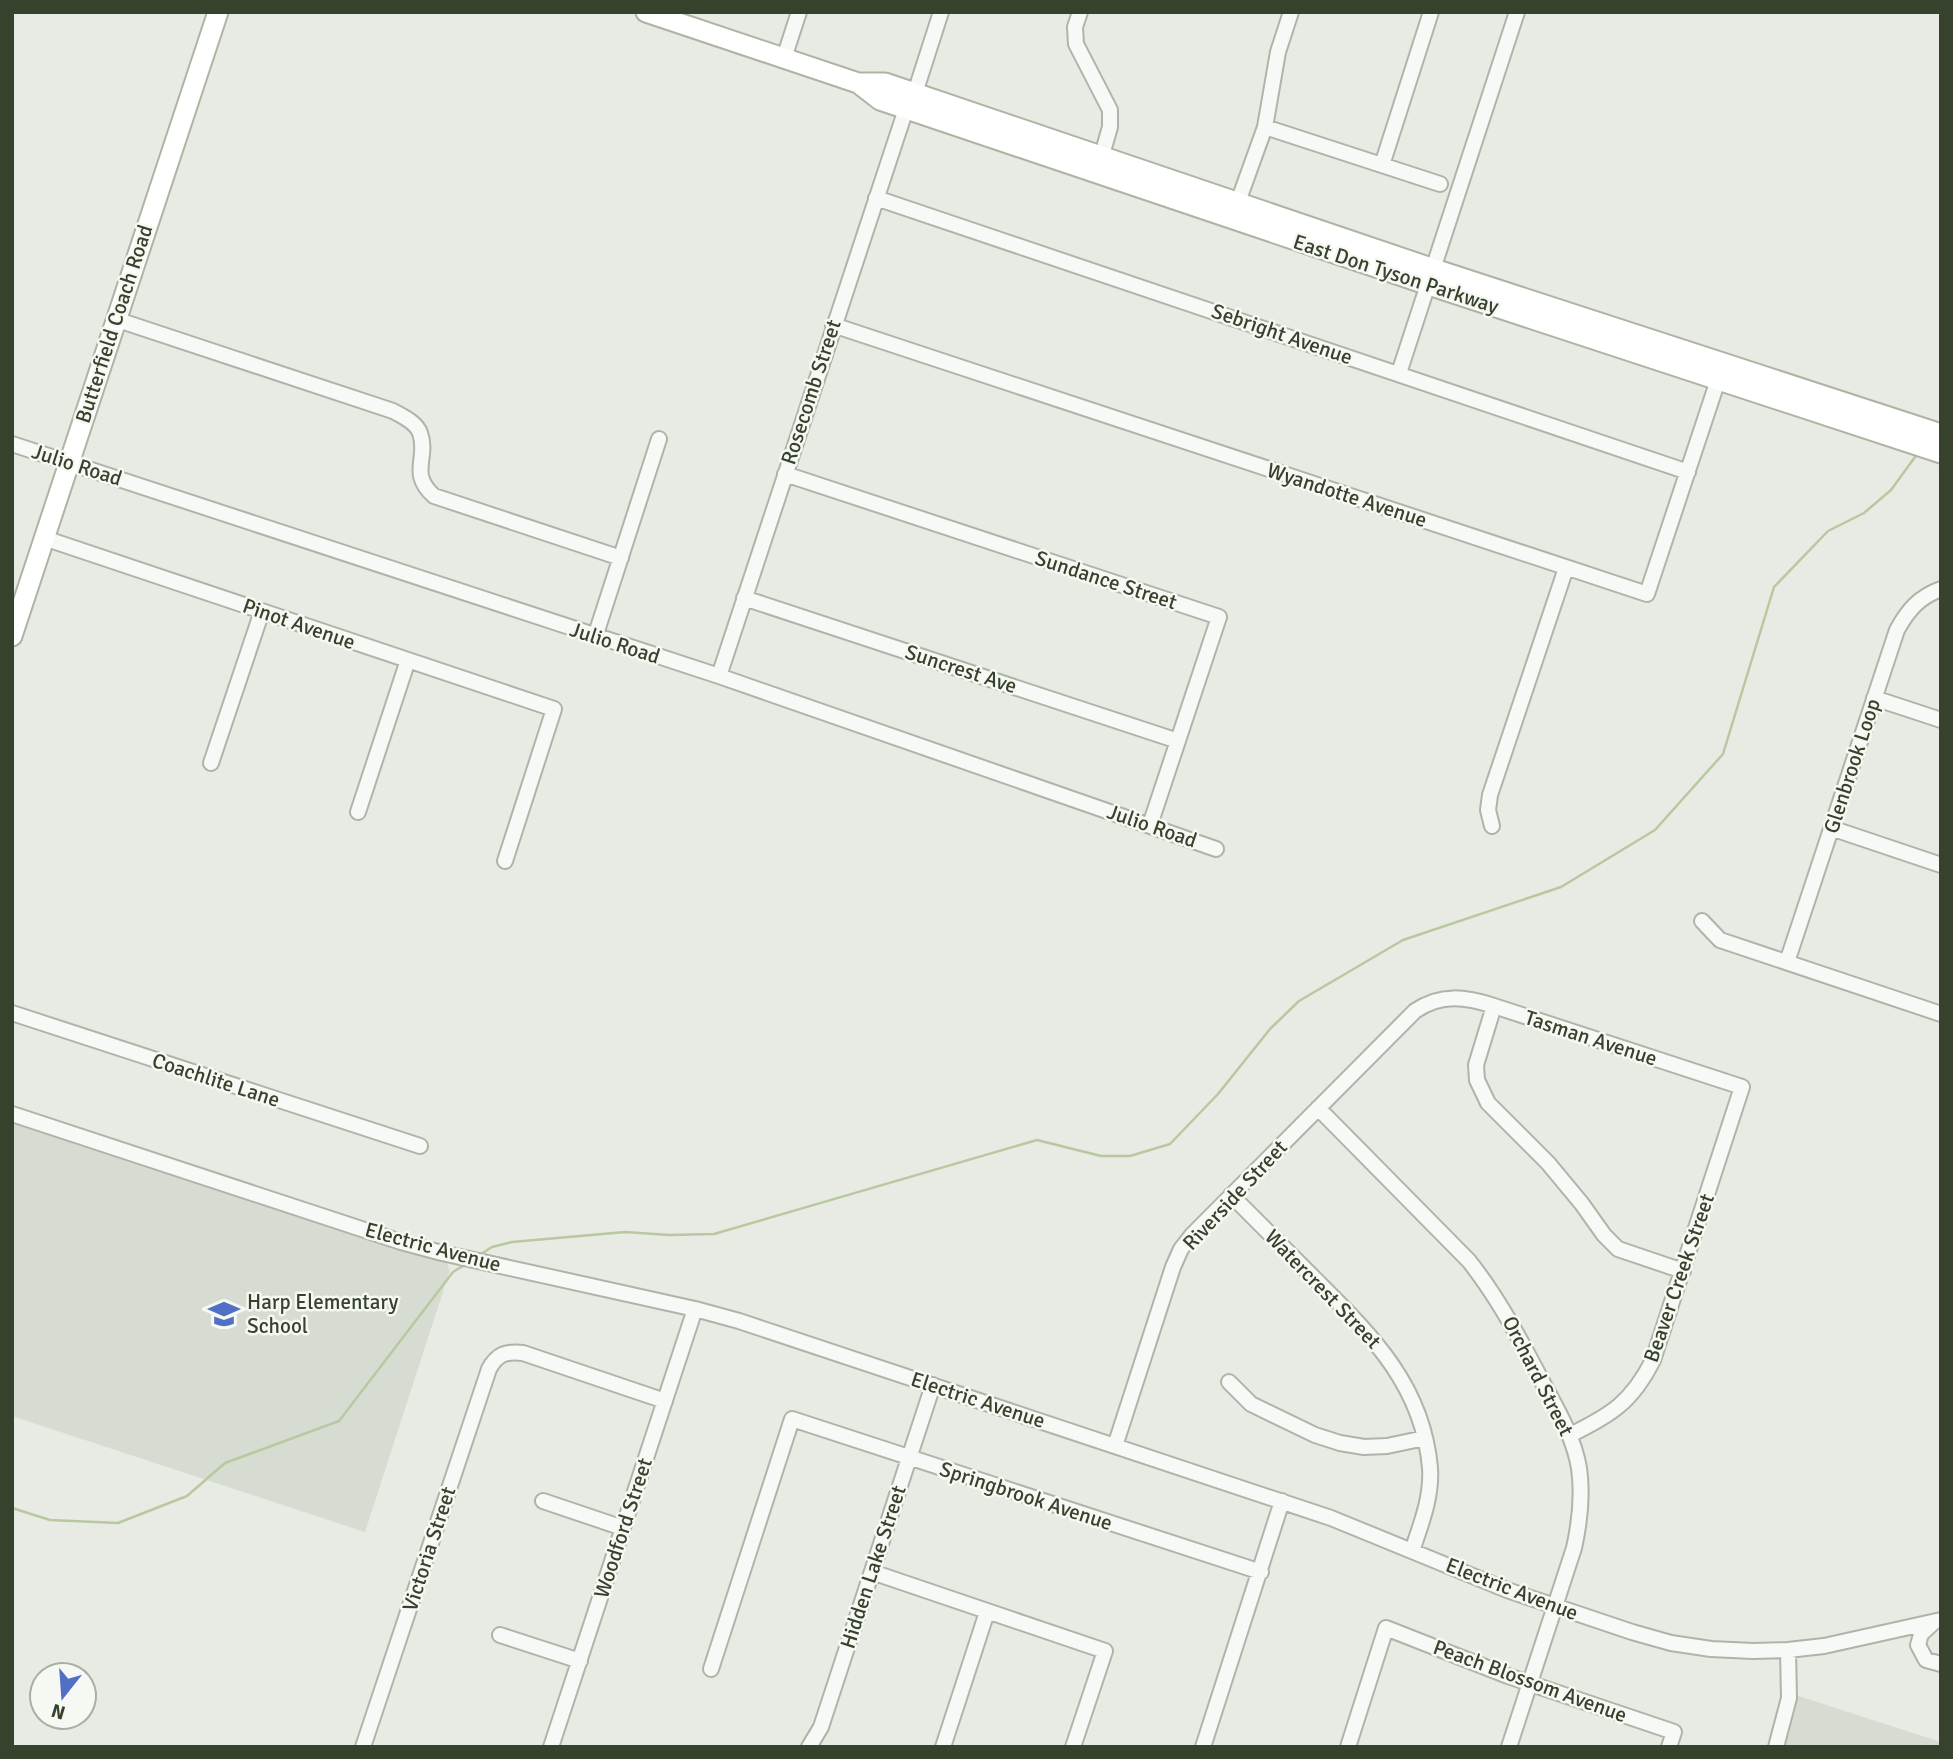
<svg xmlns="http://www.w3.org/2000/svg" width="1953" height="1759" viewBox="0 0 1953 1759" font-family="Signika,sans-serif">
  <rect width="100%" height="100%" fill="#e7ebe3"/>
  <path fill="#d6dcd2" d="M12,1114L442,1253L450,1270L365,1532L12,1416Z
    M1789,1693L1941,1742V1747H1776Z"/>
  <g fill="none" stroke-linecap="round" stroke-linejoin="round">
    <path stroke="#b8c8a1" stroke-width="2.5" d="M478,1256L492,1247L512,1242L625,1232L669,1235L714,1234L1037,1140L1101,1156H1130L1170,1144L1218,1094L1270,1029L1299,1001L1403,940L1561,887L1655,830L1723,754L1774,587L1828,531L1864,513L1891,490L1915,457
      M12,1508L50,1520L118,1523L187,1496L225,1463L339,1421L453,1272L466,1264"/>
    <defs>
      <path id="minor" d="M1080,12L1075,27L1076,44L1110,110V127L1099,165
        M784,58L799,12
        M915,93L941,12
        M1265,127L1440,184
        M1382,165L1431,12
        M876,198L1688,472
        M1238,202L1265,127L1278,52L1291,12
        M115,319L393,411C402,416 416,422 420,433C429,458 408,473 434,496L621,558
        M833,325L1647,594L1718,380
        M1399,373L1517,12
        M12,444L719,676L1216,849
        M785,474L1219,617L1150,825
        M44,538L554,709L505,861
        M744,598L1178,741
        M595,637L659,439
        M719,676L906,109
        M1874,698L1941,720
        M211,763L262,611
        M358,812L408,660
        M1492,826L1488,810L1490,795L1566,568
        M1831,828L1941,865
        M1702,921L1720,940L1941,1014
        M1787,962L1897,630C1908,610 1919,597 1941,589
        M1494,1006L1476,1065L1477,1080L1488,1103L1548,1163L1582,1204L1604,1235L1618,1249L1683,1271
        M12,1013L420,1146
        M1318,1108L1469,1261C1499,1299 1521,1341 1544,1385C1558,1411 1574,1438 1579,1468C1583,1496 1580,1521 1574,1548L1509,1747
        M12,1114L401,1242L442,1253L695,1309L739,1321L1331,1518L1507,1590L1632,1632L1671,1643L1711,1649L1753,1651L1788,1650L1824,1646L1941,1620
        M1231,1195C1260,1224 1289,1253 1318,1282C1372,1336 1423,1386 1430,1468C1432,1497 1421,1524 1412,1551
        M1229,1382L1251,1404L1315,1435L1340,1443L1364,1447L1387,1446L1425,1438
        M1115,1446L1173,1267L1181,1249L1192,1235L1415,1011C1441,993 1466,997 1494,1006L1742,1087L1653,1360C1632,1402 1611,1415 1570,1435
        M543,1501L623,1528
        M872,1572L1105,1651L1073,1747
        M1934,1622L1921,1634L1918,1645L1926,1660L1941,1664
        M500,1635L580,1661
        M711,1669L792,1419L1261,1572
        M363,1747L489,1369C497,1354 506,1351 523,1353L665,1401
        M551,1747L695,1309
        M809,1747L821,1727L933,1385
        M943,1747L987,1612
        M1203,1747L1282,1501
        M1348,1747L1386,1628L1508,1676L1674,1732L1669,1747
        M1776,1747L1789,1698L1788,1650"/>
      <path id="major" d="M646,12L858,83H885L1434,269L1941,434
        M858,83L880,100L1429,285L1941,453
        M12,636L218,12"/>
    </defs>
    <use href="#minor" stroke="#aeb5a8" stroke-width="18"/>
    <use href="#major" stroke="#acb5a3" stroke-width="23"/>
    <use href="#minor" stroke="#f7f9f6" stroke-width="14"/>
    <use href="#major" stroke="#fff" stroke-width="19"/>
  </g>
  <defs>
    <symbol id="school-bare" viewBox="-9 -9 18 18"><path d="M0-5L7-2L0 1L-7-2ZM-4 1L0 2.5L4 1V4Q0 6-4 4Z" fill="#526fc6" stroke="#f6f8f3" stroke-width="2.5" paint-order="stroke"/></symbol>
  </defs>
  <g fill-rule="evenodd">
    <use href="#school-bare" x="202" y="1292" width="44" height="44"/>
  </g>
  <g text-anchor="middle" stroke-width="5" stroke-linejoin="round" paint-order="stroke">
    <g font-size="21" fill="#36422c" stroke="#f6f8f3">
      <text transform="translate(1396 274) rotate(18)" y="7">East Don Tyson Parkway</text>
      <text transform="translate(114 324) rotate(-72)" y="7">Butterfield Coach Road</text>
      <text transform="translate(1282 334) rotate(19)" y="7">Sebright Avenue</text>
      <text transform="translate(811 392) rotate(-72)" y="7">Rosecomb Street</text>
      <text transform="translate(77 465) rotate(18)" y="7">Julio Road</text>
      <text transform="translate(1347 495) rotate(18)" y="7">Wyandotte Avenue</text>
      <text transform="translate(1106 580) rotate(18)" y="7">Sundance Street</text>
      <text transform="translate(299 624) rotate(19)" y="7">Pinot Avenue</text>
      <text transform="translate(615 643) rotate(18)" y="7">Julio Road</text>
      <text transform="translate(961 669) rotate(18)" y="7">Suncrest Ave</text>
      <text transform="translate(1852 766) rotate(-72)" y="7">Glenbrook Loop</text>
      <text transform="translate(1152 826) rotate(19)" y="7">Julio Road</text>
      <text transform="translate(1591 1038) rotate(18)" y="7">Tasman Avenue</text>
      <text transform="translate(216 1080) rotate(18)" y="7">Coachlite Lane</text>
      <text transform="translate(1235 1195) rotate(-47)" y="7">Riverside Street</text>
      <text transform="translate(433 1247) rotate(15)" y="7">Electric Avenue</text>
      <text transform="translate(1679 1278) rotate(-71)" y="7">Beaver Creek Street</text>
      <text transform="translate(1323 1289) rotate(46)" y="7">Watercrest Street</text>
      <text transform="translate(1538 1376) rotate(63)" y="7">Orchard Street</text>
      <text transform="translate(978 1400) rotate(18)" y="7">Electric Avenue</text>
      <text transform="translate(1026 1496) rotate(18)" y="7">Springbrook Avenue</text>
      <text transform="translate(623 1528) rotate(-72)" y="7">Woodford Street</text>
      <text transform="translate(429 1549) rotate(-72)" y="7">Victoria Street</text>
      <text transform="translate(873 1567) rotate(-72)" y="7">Hidden Lake Street</text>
      <text transform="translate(1512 1589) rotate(21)" y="7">Electric Avenue</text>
      <text transform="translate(1530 1681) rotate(20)" y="7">Peach Blossom Avenue</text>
    </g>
    <g font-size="21" fill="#36422c" stroke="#f6f8f3" text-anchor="start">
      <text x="247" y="1309">Harp Elementary<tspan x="247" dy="24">School</tspan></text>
    </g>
  </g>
  <rect width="1953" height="1759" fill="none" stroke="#36422c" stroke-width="28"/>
  <g transform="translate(63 1696) rotate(197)"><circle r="33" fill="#f6f8f3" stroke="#a9afa3" stroke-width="2"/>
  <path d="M0-5L12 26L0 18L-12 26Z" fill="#526fc6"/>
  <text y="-10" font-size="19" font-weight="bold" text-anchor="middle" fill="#36422c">N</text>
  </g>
</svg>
